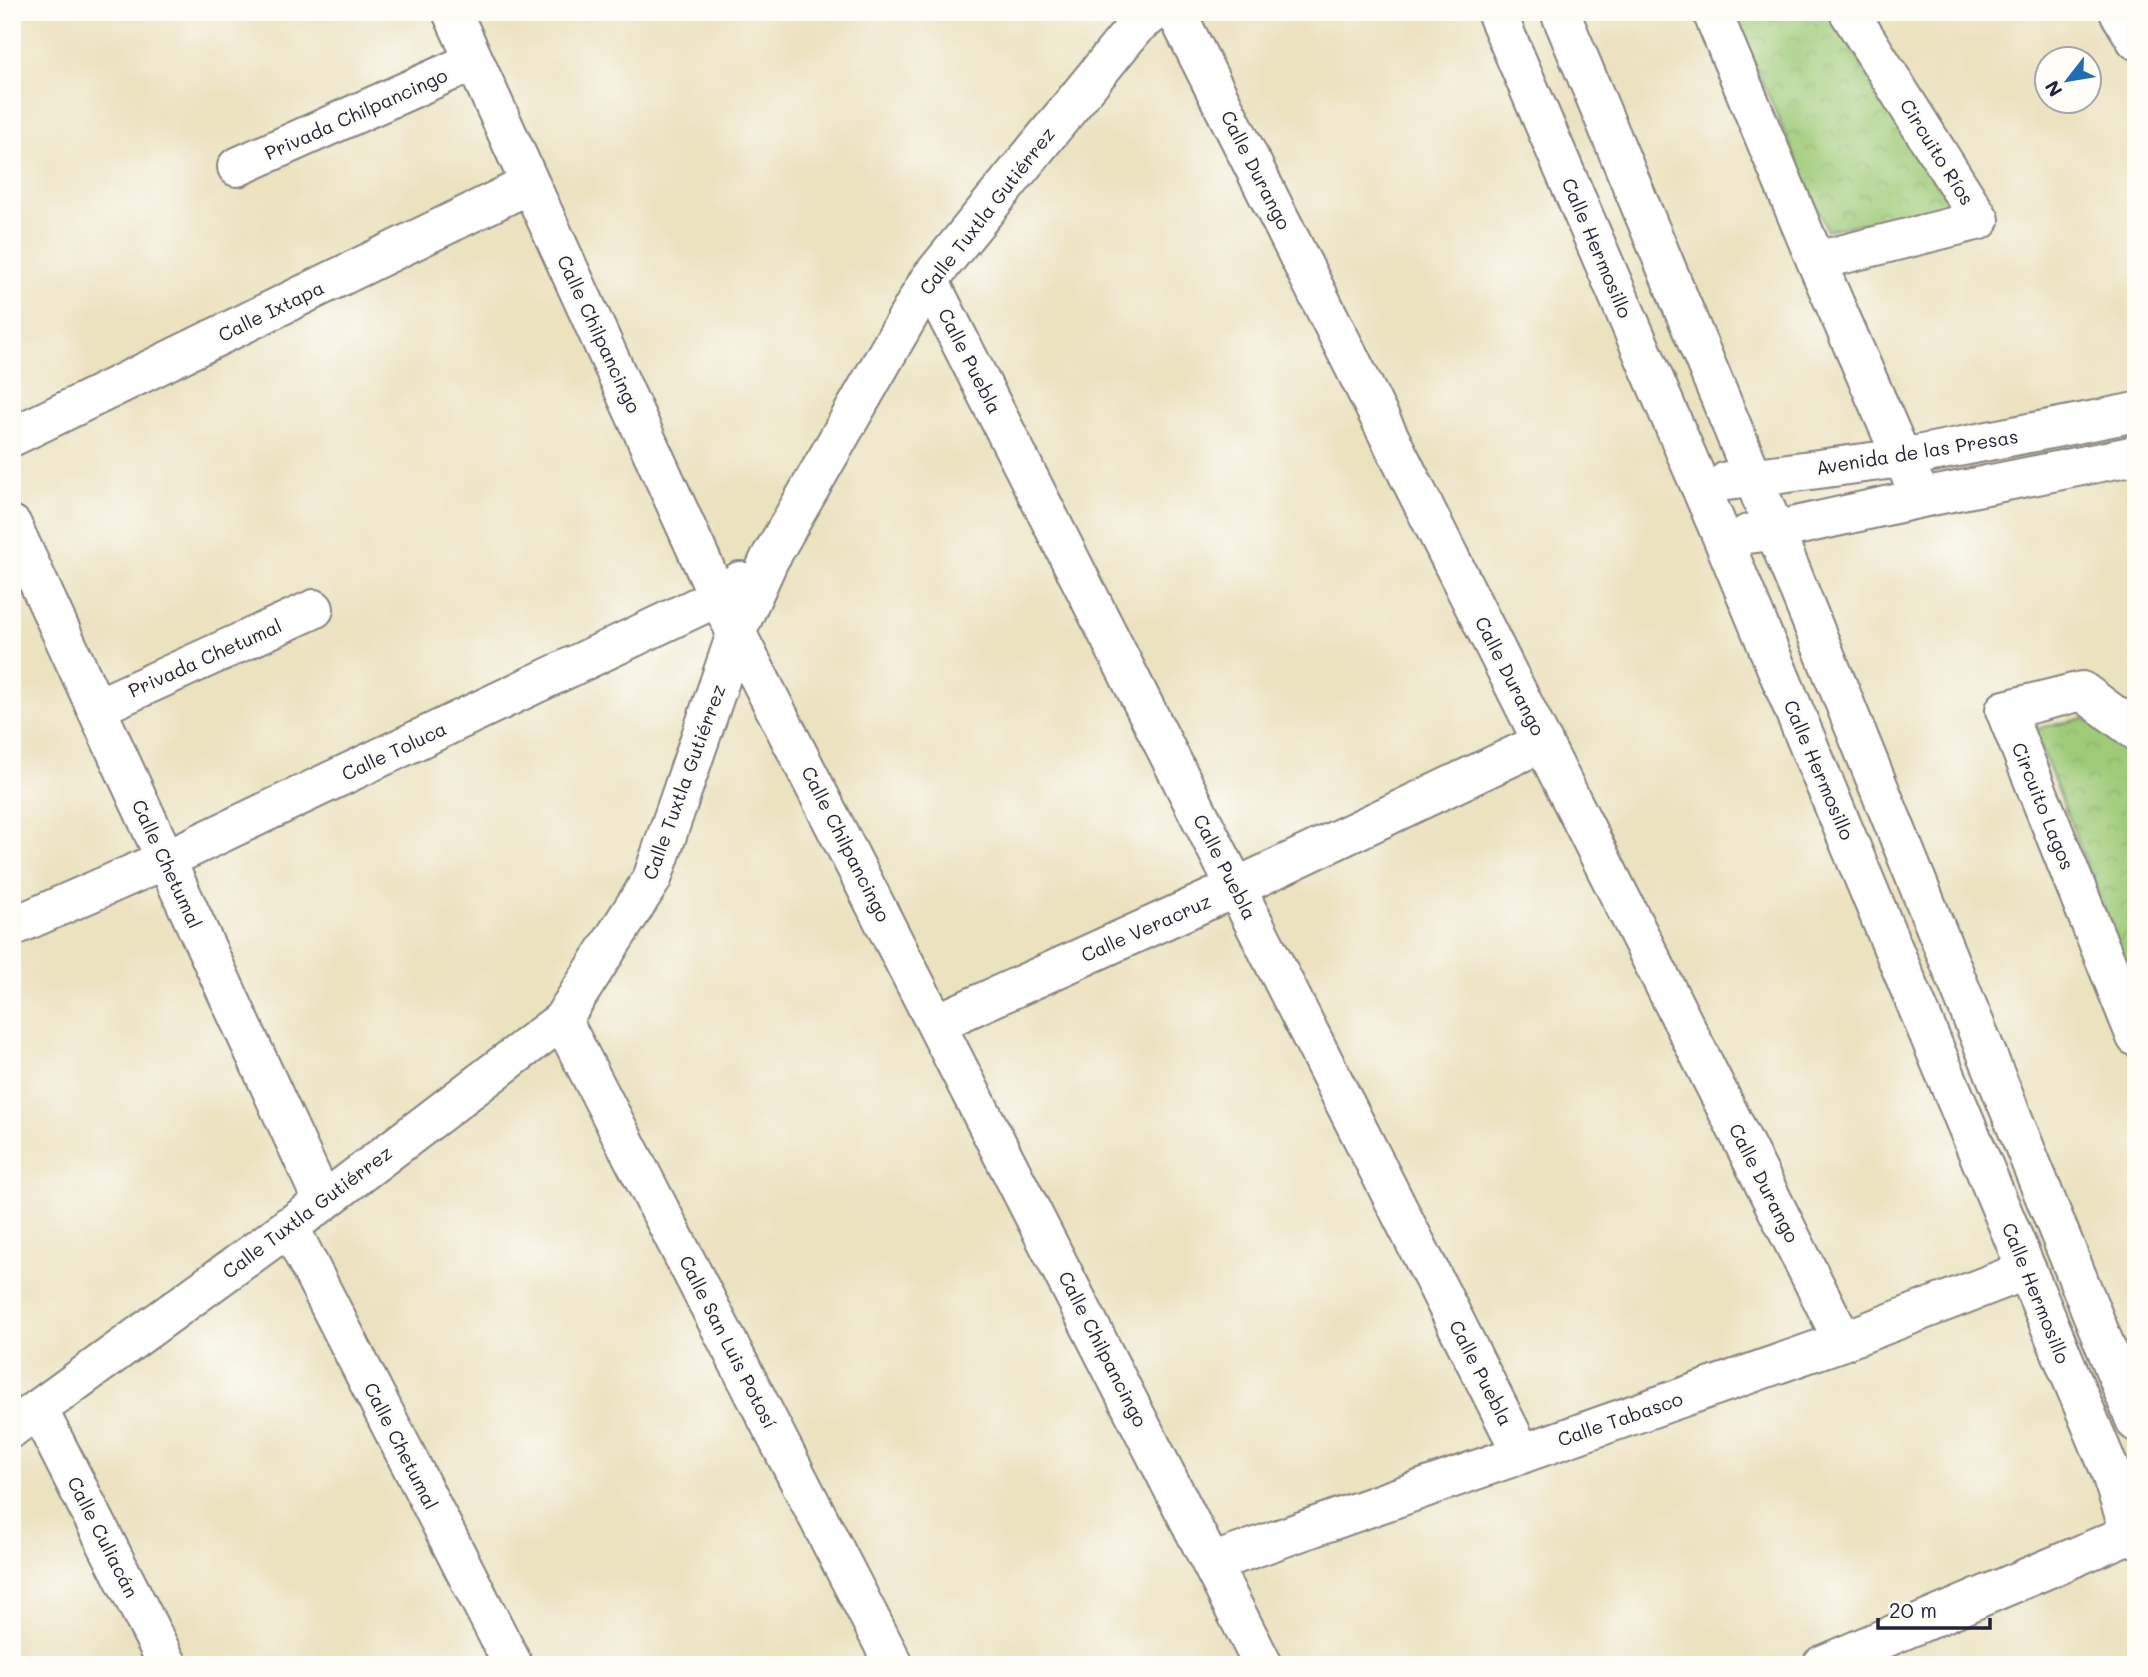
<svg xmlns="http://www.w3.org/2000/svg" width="2148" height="1677" viewBox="0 0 2148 1677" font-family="Mali,sans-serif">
  <defs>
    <pattern id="park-crowns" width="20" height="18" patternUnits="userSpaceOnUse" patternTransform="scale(1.75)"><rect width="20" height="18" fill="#9fcb78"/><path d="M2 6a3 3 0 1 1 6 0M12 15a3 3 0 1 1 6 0" fill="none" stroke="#89ae69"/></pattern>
  </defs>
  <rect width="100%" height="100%" fill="#fdfcf7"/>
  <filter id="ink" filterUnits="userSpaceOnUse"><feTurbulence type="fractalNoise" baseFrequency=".0143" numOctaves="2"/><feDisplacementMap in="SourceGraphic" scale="14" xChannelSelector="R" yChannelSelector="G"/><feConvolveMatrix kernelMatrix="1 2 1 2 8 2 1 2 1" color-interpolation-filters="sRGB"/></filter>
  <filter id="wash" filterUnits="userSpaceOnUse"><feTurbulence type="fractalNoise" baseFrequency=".00686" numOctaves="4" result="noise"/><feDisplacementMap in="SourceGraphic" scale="28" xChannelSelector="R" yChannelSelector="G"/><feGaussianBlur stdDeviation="1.57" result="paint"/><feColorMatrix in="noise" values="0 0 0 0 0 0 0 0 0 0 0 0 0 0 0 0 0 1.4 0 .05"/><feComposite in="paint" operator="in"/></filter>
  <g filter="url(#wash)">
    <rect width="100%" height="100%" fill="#ebe2c0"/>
    <path fill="url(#park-crowns)" stroke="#60765a" stroke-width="2" d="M1732,12H1829L1952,207L1827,230Z
      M2085,718L2136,758V990L2034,729Z"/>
  </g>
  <g filter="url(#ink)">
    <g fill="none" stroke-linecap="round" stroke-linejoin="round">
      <defs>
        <path id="minor" d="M452,12L718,597L1263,1665
          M1176,12L1843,1341
          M1496,12L1722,537L2109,1468L2130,1532L2136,1538
          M1560,12L1753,477L2136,1422
          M1712,12L1816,261L1902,458L1922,498
          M2119,12L2136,40
          M237,167L474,61
          M1816,261L1980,220L1849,12
          M929,280L1522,1454
          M12,437L530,184
          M1727,481L1902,458L2136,412
          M12,525L323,1202
          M1748,534L1773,531L1922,498L2136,455
          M96,708L314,609
          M2136,731L2082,691L2005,710L2136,1037
          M12,927L169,858L718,597L740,581
          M562,1020L894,1665
          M937,1023L1235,888L1543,742
          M289,1226L513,1665
          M38,1409L168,1665
          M12,1428L323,1202L562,1020L652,879L737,631L769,560L929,280L1136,26L1155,12
          M1211,1563L1843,1341L2027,1270
          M1822,1665L2136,1531"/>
      </defs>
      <use href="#minor" stroke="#86827e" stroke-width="42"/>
      <use href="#minor" stroke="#fff" stroke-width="38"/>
    </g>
  </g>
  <g text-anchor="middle" stroke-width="6" stroke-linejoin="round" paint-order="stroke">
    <g font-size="19" fill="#22223b" stroke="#fdfcf7">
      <text transform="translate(356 114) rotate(-24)" y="7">Privada Chilpancingo</text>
      <text transform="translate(1937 152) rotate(58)" y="7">Circuito Ríos</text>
      <text transform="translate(1256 170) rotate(63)" y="7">Calle Durango</text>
      <text transform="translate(987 211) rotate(-52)" y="7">Calle Tuxtla Gutiérrez</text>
      <text transform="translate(1597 248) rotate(67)" y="7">Calle Hermosillo</text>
      <text transform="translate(271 311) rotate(-26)" y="7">Calle Ixtapa</text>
      <text transform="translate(599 334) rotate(65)" y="7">Calle Chilpancingo</text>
      <text transform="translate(970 361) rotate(63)" y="7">Calle Puebla</text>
      <text transform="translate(1917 452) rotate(-9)" y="7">Avenida de las Presas</text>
      <text transform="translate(205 658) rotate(-24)" y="7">Privada Chetumal</text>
      <text transform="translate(1510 676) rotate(63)" y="7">Calle Durango</text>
      <text transform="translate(394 751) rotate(-25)" y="7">Calle Toluca</text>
      <text transform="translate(1819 770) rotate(67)" y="7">Calle Hermosillo</text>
      <text transform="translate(684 782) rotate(-70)" y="7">Calle Tuxtla Gutiérrez</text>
      <text transform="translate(2043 806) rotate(68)" y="7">Circuito Lagos</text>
      <text transform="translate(846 844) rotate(63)" y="7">Calle Chilpancingo</text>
      <text transform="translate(167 864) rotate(65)" y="7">Calle Chetumal</text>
      <text transform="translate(1225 867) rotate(63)" y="7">Calle Puebla</text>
      <text transform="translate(1146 928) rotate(-24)" y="7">Calle Veracruz</text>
      <text transform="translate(1764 1183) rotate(63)" y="7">Calle Durango</text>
      <text transform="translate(307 1212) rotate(-37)" y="7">Calle Tuxtla Gutiérrez</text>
      <text transform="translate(2036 1293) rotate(68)" y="7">Calle Hermosillo</text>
      <text transform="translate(728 1342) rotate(63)" y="7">Calle San Luis Potosí</text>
      <text transform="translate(1103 1349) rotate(63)" y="7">Calle Chilpancingo</text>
      <text transform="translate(1481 1373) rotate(63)" y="7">Calle Puebla</text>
      <text transform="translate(1620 1419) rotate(-19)" y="7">Calle Tabasco</text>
      <text transform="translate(401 1446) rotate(63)" y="7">Calle Chetumal</text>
      <text transform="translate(103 1537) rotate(63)" y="7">Calle Culiacán</text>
    </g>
  </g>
  <rect width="2148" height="1677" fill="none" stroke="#fdfcf7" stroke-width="42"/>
  <g transform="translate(2068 80) rotate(239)"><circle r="33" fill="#fdfcf7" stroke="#a5a5ac" stroke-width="2"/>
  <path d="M0-5L12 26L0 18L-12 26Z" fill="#1f6fb2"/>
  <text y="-10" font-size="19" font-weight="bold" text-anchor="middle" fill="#22223b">N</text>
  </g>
  <path d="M1878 1618v10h112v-10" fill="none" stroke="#22223b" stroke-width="3.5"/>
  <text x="1889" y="1618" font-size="21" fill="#22223b" stroke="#fdfcf7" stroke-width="5" paint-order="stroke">20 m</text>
</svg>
